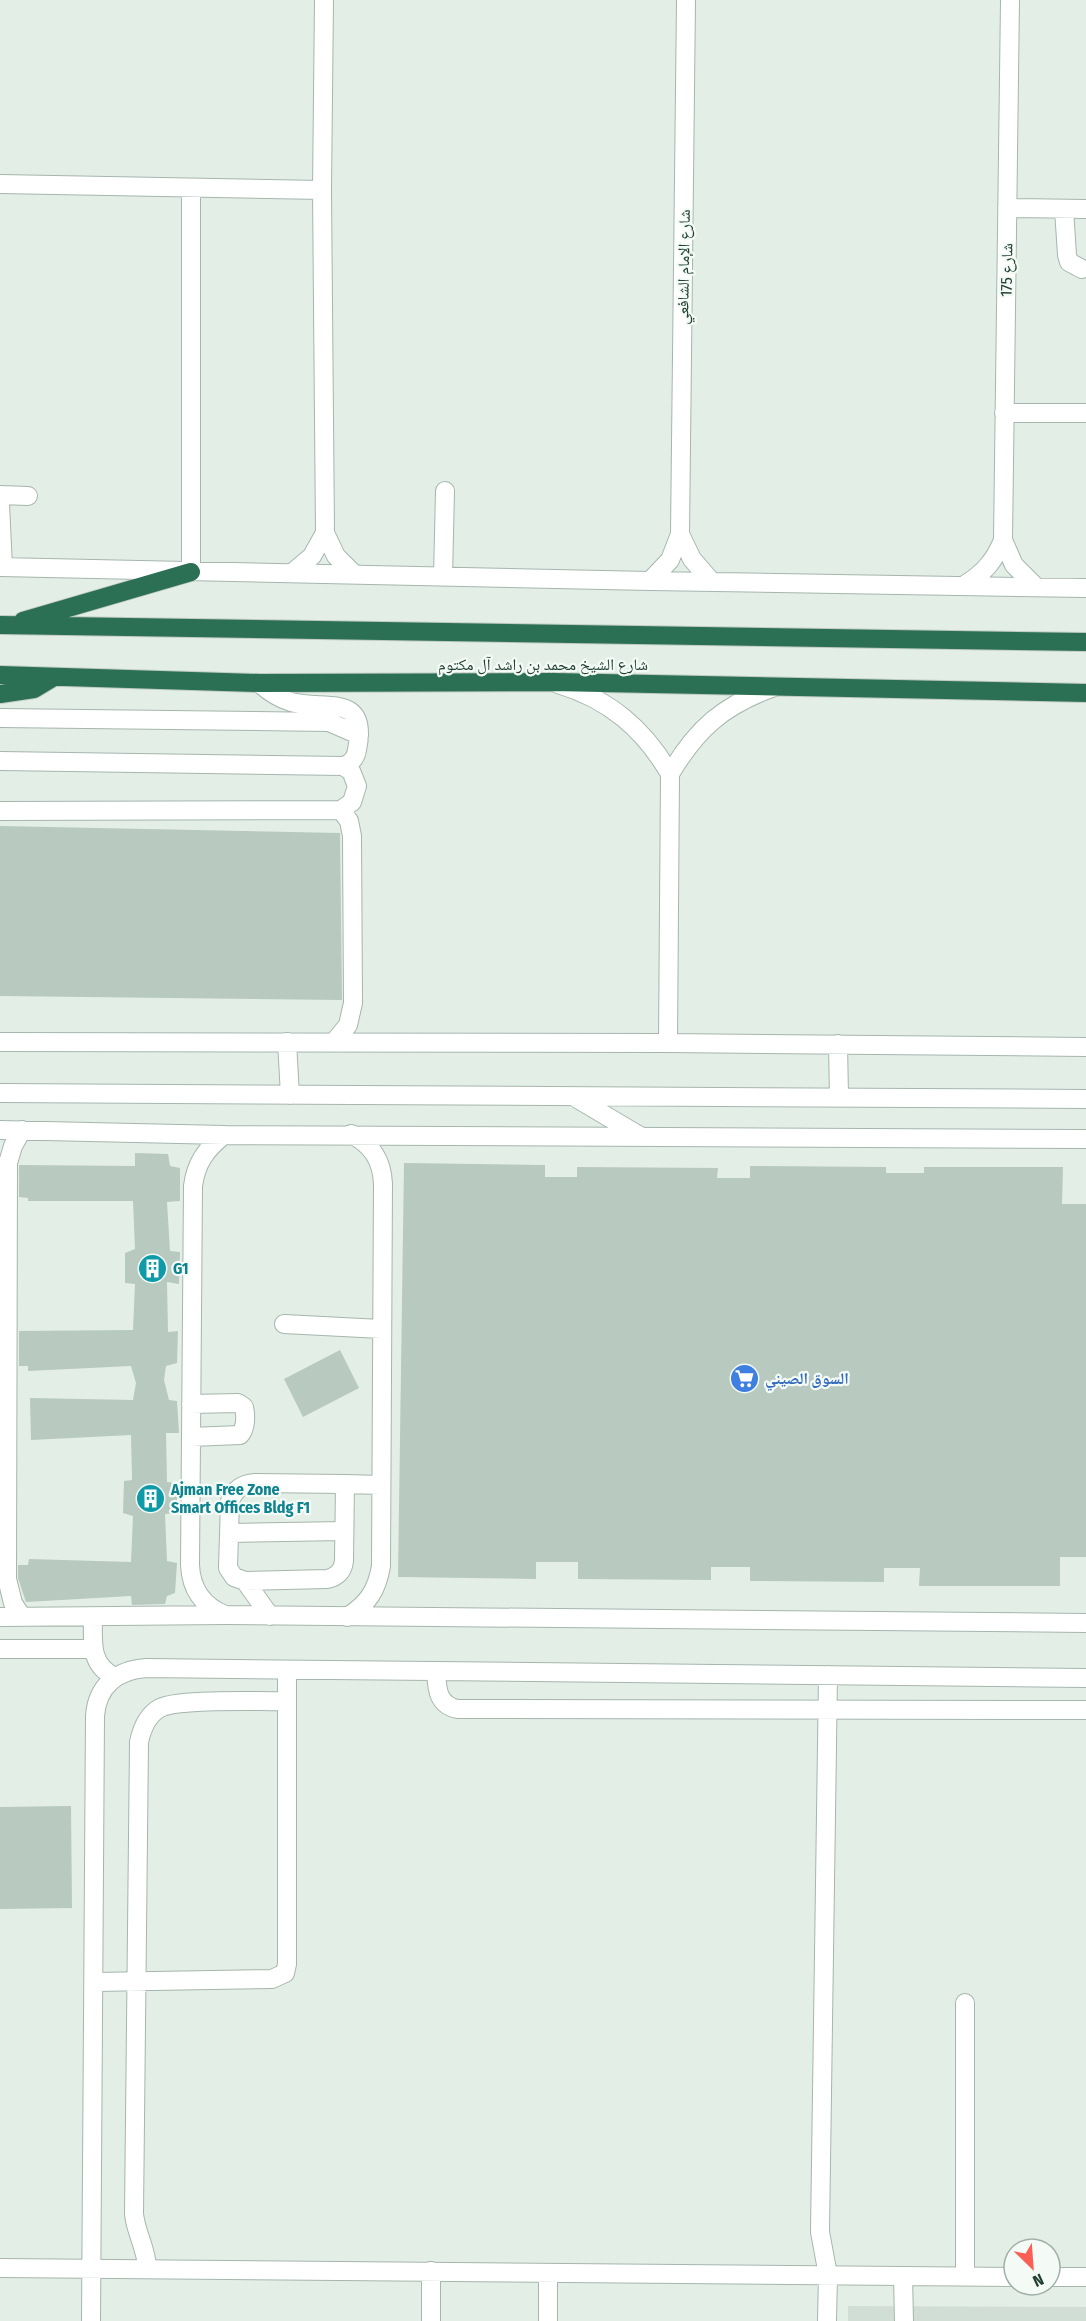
<svg xmlns="http://www.w3.org/2000/svg" width="1086" height="2321" viewBox="0 0 1086 2321" font-family="'Fira Sans Condensed','Noto Naskh Arabic',sans-serif">
  <rect width="100%" height="100%" fill="#e3eee7"/>
  <path fill="#d1ded5" d="M848,2306L1086,2307V2321H848Z"/>
  <path fill="#b8c9bf" d="M0,826L340,833L342,1000L0,996Z
    M135,1153L168,1154L170,1166L180,1168V1201L167,1202L170,1251L180,1252L179,1284L167,1282L168,1332L178,1331L177,1363L166,1366L164,1380L169,1400L177,1401L179,1433H166L167,1482L177,1483V1513L165,1514L167,1561L177,1563L175,1593L167,1596L165,1604L132,1605L131,1596L26,1602L18,1578V1565H28L29,1559L131,1562L133,1516L123,1513L124,1481L132,1480L131,1435L31,1440L30,1398L133,1400L136,1383L131,1366L28,1371V1366H19V1331L133,1330L135,1284L125,1283V1253L135,1249L133,1201H28V1198L19,1197V1165L135,1166Z
    M404,1163L545,1165V1177H577V1167L718,1168L717,1178H750V1166L886,1167V1173H924V1167H1063L1062,1204H1086V1557H1060V1586H919L920,1568H884V1582L750,1581V1567H711V1580L578,1579V1562H536V1579L398,1577Z
    M340,1350L359,1388L303,1417L284,1379Z
    M71,1806L72,1908L0,1909V1807Z"/>
  <g fill="none" stroke-linecap="round" stroke-linejoin="round">
    <defs>
      <path id="minor" d="M324,0L322,190L325,533L336,556L354,574
        M1010,0L1003,540L1014,565L1034,585
        M0,184L322,190
        M191,188V572
        M1007,208L1086,209
        M1064,209L1067,255L1069,262L1082,269
        M1004,413H1086
        M0,495L28,496
        M0,504L3,567
        M680,534L692,559L711,581
        M0,567L650,581L1086,588
        M292,573L312,556L325,533
        M443,577L445,491
        M650,581L670,560L680,534L686,0
        M966,584C984,573 995,560 1003,540
        M558,684C609,699 644,729 670,774
        M0,718L329,722L359,735
        M0,761L343,766C351,764 356,757 357,750C369,692 326,711 291,702C278,698 268,691 259,683
        M0,811L341,810L352,802L357,786L351,771L343,766
        M0,1042L668,1043L1086,1047
        M287,1042L290,1095
        M334,1042L348,1025L353,1003L352,836L349,821L341,810
        M668,1043L670,774C697,728 724,705 774,687
        M838,1044L839,1097
        M0,1093L1086,1099
        M576,1098L640,1136
        M0,1130L224,1135L1086,1139
        M22,1130L13,1146L8,1163L7,1579L13,1603L22,1617
        M224,1135C206,1149 196,1163 193,1186L190,1565C191,1588 202,1606 225,1615
        M284,1324L381,1329
        M191,1437L240,1435C246,1428 246,1416 244,1407L238,1403L191,1404
        M345,1484L381,1485
        M229,1533L344,1531
        M245,1581L327,1579C337,1577 343,1571 344,1561L345,1484L255,1483C242,1484 235,1489 230,1501L228,1568L234,1577L245,1581L270,1616
        M0,1617L226,1615L1086,1623
        M93,1617C93,1641 89,1665 115,1677
        M347,1617C368,1604 377,1590 381,1566L383,1184C382,1160 372,1145 351,1134
        M0,1649H93
        M436,1671C437,1688 437,1705 458,1709L1086,1710
        M94,1982L272,1979L285,1973L287,1964V1670
        M0,2268L1014,2277
        M147,2269C147,2249 136,2234 134,2214L139,1742C142,1728 147,1715 160,1708C179,1698 262,1702 287,1701
        M903,2276L904,2321
        M965,2276V2003
        M1050,2277H1086
        M91,2321L95,1716C97,1686 117,1670 146,1668L1086,1678
        M431,2321V2271
        M548,2321V2273
        M827,2321L828,2275L820,2232L828,1675"/>
      <path id="highway" d="M23,621L191,572
        M0,625L1086,642
        M0,675L259,683L553,682L1086,693
        M0,694L34,689L54,677"/>
    </defs>
    <use href="#minor" stroke="#a5b6ad" stroke-width="20"/>
    <use href="#highway" stroke="#c1cac6" stroke-width="20"/>
    <use href="#minor" stroke="#fff" stroke-width="18"/>
    <use href="#highway" stroke="#2b6f54" stroke-width="18"/>
  </g>
  <defs>
    <symbol id="building-disc" viewBox="-11 -11 22 22"><circle r="9.5" fill="#0f9aa8" stroke="#f4faf6"/><path d="M-4-6H4V6H1V3H-1V6H-4ZM-2.5-4.3h1.7v1.8h-1.7ZM.8-4.3h1.7v1.8H.8ZM-2.5-1h1.7V.8h-1.7ZM.8-1h1.7V.8H.8Z" fill="#fff"/></symbol>
    <symbol id="supermarket-disc" viewBox="-11 -11 22 22"><circle r="9.5" fill="#3f7fe0" stroke="#f4faf6"/><path d="M-6-5.5h2.5l.6 2H6L4.5 2H-2.5L-4.4-4H-6ZM-1.5 3.2a1.3 1.3 0 1 0 .1 0ZM3 3.2a1.3 1.3 0 1 0 .1 0Z" fill="#fff"/></symbol>
  </defs>
  <g fill-rule="evenodd">
    <use href="#building-disc" x="136" y="1252" width="33" height="33"/>
    <use href="#supermarket-disc" x="728" y="1362" width="33" height="33"/>
    <use href="#building-disc" x="134" y="1482" width="33" height="33"/>
  </g>
  <g text-anchor="middle" stroke-width="4.5" stroke-linejoin="round" paint-order="stroke">
    <g font-size="16" fill="#214032" stroke="#f4faf6">
      <text transform="translate(683 267) rotate(-89)" y="6">شارع الإمام الشافعي</text>
      <text transform="translate(1006 270) rotate(-89)" y="6">شارع 175</text>
      <text x="543" y="670">شارع الشيخ محمد بن راشد آل مكتوم</text>
    </g>
    <g font-size="16" font-weight="bold" fill="#0d838f" stroke="#f4faf6" text-anchor="start">
      <text x="173" y="1274">G1</text>
      <text x="171" y="1495">Ajman Free Zone<tspan x="171" dy="18">Smart Offices Bldg F1</tspan></text>
    </g>
    <g font-size="16" font-weight="bold" fill="#366cbe" stroke="#f4faf6" text-anchor="start">
      <text x="765" y="1384">السوق الصيني</text>
    </g>
  </g>
  <g transform="translate(1032 2267) rotate(155)"><circle r="28" fill="#f4faf6" stroke="#a0b0a8" stroke-width="1.5"/>
  <path d="M0-4.5L10 22L0 15L-10 22Z" fill="#fb5e54"/>
  <text y="-9" font-size="16" font-weight="bold" text-anchor="middle" fill="#214032">N</text>
  </g>
</svg>
